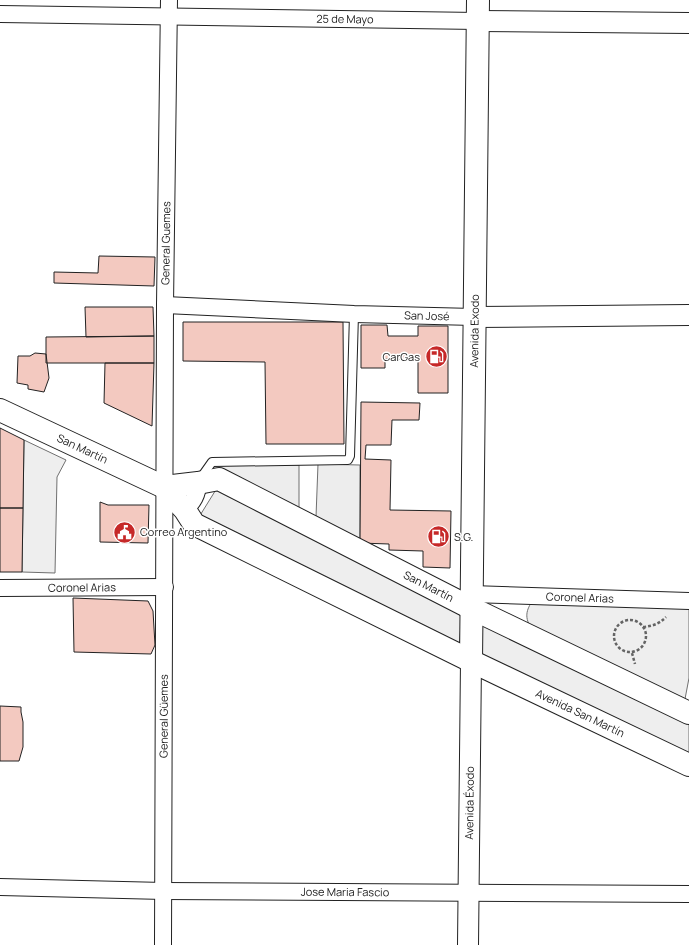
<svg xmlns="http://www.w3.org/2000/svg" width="689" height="945" viewBox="0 0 689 945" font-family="Manrope,sans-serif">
  <rect width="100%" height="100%" fill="#fff"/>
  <path fill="#eee" stroke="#6f6f6f" d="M24,440L66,460L57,477L55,573L22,572Z
    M217,488L462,610L459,650L199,517Z
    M533,600L689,607V678L685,699L532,629C524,618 526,610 533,600Z
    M480,620L689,721V757L477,657Z"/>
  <path fill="#ededed" stroke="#6f6f6f" d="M216,463L299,465V510L212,469Z
    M318,464L360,465V543L316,517Z"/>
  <path fill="#f3c9c0" stroke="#222" d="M99,256L155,257L154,286L54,283V272L98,273Z
    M85,307H153L154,336L86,337Z
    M183,322H343L344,444H266L265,362L183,361Z
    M361,325H387L388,336H418V326H448V393H418V360L385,359V368H361Z
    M154,336V363H46V337Z
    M35,353L46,354L49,378L44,392L28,389V385L17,383L18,356H30Z
    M105,363H154L152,426L104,403Z
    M361,402L420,403L419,420H392L391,445H366L365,459L391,460L390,510L451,511L450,568L423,567V551L389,550V544L360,543Z
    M0,428L24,440L23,508H0Z
    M100,502L108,505H149L148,543L100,542Z
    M0,508H23L22,572H0Z
    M73,598L148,601L153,611L155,645L151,654L74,652Z
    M0,706L21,707V712L23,722V747L19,761H0Z"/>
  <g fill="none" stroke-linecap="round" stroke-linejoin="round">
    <defs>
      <path id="service" d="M200,479L212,462L348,460L350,456L354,314"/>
      <g id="minor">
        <path id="s1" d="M0,14L478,21"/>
        <path id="s2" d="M165,305L354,314L474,317"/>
        <path d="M185,510C193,502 198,495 198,483"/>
        <path id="s3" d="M0,588L165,587"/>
        <path id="s4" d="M471,594L689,601"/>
        <path id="s5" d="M0,887L164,891L689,894"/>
        <path id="s6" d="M163,945L165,305L169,0"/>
      </g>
      <g id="tertiary">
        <path d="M478,21L689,23"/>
        <path d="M474,317L689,315"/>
        <path id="s7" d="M468,945L471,661"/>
      </g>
      <g id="secondary">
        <path id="s8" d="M0,410L164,487L185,510L194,524L471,661L689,765"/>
        <path id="s9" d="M164,487L198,483L219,479L471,608L689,713"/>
        <path id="s10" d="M471,661L478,0"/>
      </g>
    </defs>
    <use href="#service" stroke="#222" stroke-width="10"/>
    <use href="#minor" stroke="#222" stroke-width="18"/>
    <use href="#tertiary" stroke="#222" stroke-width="22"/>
    <use href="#secondary" stroke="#222" stroke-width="24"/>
    <path stroke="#646464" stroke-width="2.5" stroke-dasharray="3 2" stroke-linecap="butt" d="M614 636a16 16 0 1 1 32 0a16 16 0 1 1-32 0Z
      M643,627C653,626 659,624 666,617
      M632,653L635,664"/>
    <use href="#service" stroke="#fff" stroke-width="8"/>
    <use href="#minor" stroke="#fff" stroke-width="16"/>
    <use href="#tertiary" stroke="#fff" stroke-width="20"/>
    <use href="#secondary" stroke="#fff" stroke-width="22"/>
  </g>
  <defs>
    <symbol id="fuel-disc" viewBox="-11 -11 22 22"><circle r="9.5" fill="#c62828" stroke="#fff"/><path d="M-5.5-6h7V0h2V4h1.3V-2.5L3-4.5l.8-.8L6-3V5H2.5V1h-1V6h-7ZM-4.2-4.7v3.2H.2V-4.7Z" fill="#fff"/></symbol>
    <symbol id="civic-disc" viewBox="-11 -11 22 22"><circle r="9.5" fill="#c62828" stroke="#fff"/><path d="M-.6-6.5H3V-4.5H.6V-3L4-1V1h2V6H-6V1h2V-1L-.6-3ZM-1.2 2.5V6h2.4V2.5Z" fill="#fff"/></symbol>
  </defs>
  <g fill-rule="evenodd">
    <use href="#fuel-disc" x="424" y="344" width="25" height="25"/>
    <use href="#civic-disc" x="112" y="520" width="25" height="25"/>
    <use href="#fuel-disc" x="426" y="524" width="25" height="25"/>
  </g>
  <g text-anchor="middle" stroke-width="3" stroke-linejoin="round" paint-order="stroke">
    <g font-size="11" fill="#222" stroke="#fff">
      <text dy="4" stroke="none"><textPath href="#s1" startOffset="345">25 de Mayo</textPath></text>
      <text dy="4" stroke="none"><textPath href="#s6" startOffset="702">General Guemes</textPath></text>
      <text dy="4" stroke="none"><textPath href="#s2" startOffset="262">San José</textPath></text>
      <text dy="4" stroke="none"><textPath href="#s10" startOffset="330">Avenida Exodo</textPath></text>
      <text dy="4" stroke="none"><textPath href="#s8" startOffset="91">San Martín</textPath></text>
      <text dy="4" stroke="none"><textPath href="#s9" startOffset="291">San Martín</textPath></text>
      <text dy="4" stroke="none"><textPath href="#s3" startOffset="82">Coronel Arias</textPath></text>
      <text dy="4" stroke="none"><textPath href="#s4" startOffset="109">Coronel Arias</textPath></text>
      <text dy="4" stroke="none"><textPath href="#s8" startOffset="659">Avenida San Martín</textPath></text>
      <text dy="4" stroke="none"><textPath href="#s6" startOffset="229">General Güemes</textPath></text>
      <text dy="4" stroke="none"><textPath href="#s7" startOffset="142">Avenida Éxodo</textPath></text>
      <text dy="4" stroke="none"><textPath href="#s5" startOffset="345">Jose Maria Fascio</textPath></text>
    </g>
    <g font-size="11" fill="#222" stroke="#fff" text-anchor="start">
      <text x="420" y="361" text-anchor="end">CarGas</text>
      <text x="140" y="536">Correo Argentino</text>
      <text x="454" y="541">S.G.</text>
    </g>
  </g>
</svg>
